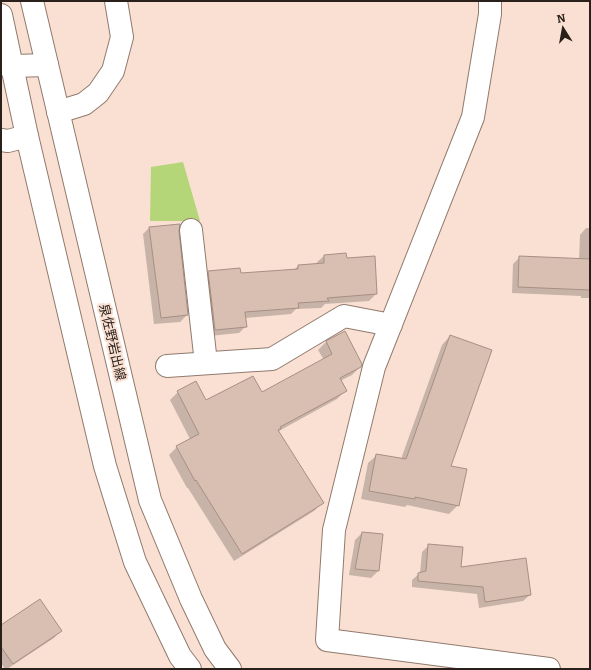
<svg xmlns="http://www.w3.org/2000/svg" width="591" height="670" viewBox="0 0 591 670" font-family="Bitter,'Noto Sans JP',serif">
  <rect width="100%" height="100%" fill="#f9e0d2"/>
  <path fill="#b4d578" d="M183,162L200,221H150L151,167Z"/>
  <path fill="#0003" d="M149,228L178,231L187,315L180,322L154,324L143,234Z
    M586,228H590V298H581V296L512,293L513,264L520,257L579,260L580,235Z
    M324,256L346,259L376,294L369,301L325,304L321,308L296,309L291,314L245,318L246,326L239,333L209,336L202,279L209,272L240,274L294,270L298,266L318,264L317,262Z
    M344,333L360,367L352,375L340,381L345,391L337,399L277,432L322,503L314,511L234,561L188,488H187L169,455L177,447L190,439L170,400L178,392L206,402L261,394L324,360L318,350L326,342Z
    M450,336V467L458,505L449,514L407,505L405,507L361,499L368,463L377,455L401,459L442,345Z
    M362,533L382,535L378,571L371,578L349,575L355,540Z
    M429,545L460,568L530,595L523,601L479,608L477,594L412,587V580L420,573L422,552Z
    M1,626L60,631L54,638L7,669H5L1,663Z"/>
  <path fill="#d8bfb2" stroke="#a78f83" d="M180,224L179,231L188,315L161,318L149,227Z
    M346,253L347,258L375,256L377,294L327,298L329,301L298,303L299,308L245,312L247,327L215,330L208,271L240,268L241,273L298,269V265L324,263V255Z
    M519,256L590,259V290L518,287Z
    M345,331L362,364L361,367L340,378L347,391L280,427L281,429L278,430L324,503L242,554L196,480L195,481L176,446L199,434L177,391L196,381L206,400L253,376L262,392L332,354L326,341Z
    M450,335L492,350L451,466L467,469L459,506L415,497V499L369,491L376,454L406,459Z
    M362,532L383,534L379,571L355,569Z
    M428,544L463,547L461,567L526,558L531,595L485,602L483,587L418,581V573L426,571Z
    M40,599L62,631L13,664L1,647V625Z"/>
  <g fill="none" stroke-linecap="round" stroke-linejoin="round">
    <defs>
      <path id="minor" d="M490,1V14L473,117L374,367L334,530L327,640L549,669
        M58,112L84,104L98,93L113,71L122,37L116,1
        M1,140L8,141L27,136
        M191,230L206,363
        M167,366L272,359L344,316L391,325"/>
      <path id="tertiary" d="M1,64L13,66L47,65"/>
      <path id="primary" d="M32,1L150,500L191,599L215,649L230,669
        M1,15L27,136L105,466L135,562L180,656L190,669"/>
    </defs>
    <use href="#minor" stroke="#907a6e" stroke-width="24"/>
    <use href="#tertiary" stroke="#907a6e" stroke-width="24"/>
    <use href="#primary" stroke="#907a6e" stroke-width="24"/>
    <use href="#minor" stroke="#fff" stroke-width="22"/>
    <use href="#tertiary" stroke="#fff" stroke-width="22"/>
    <use href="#primary" stroke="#fff" stroke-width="22"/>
  </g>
  <g text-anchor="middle" stroke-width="4" stroke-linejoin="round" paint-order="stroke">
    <g font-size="13" fill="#29201b" stroke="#f9e0d2">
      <text transform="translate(113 342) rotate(77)" y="5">泉佐野岩出線</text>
    </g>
  </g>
  <rect width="591" height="670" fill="none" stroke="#29201b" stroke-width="4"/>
  <g transform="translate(563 28) rotate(349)" stroke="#f9e0d2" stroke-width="3" paint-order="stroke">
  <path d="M0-3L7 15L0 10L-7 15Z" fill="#29201b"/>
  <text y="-6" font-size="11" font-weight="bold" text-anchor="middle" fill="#29201b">N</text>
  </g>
</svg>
